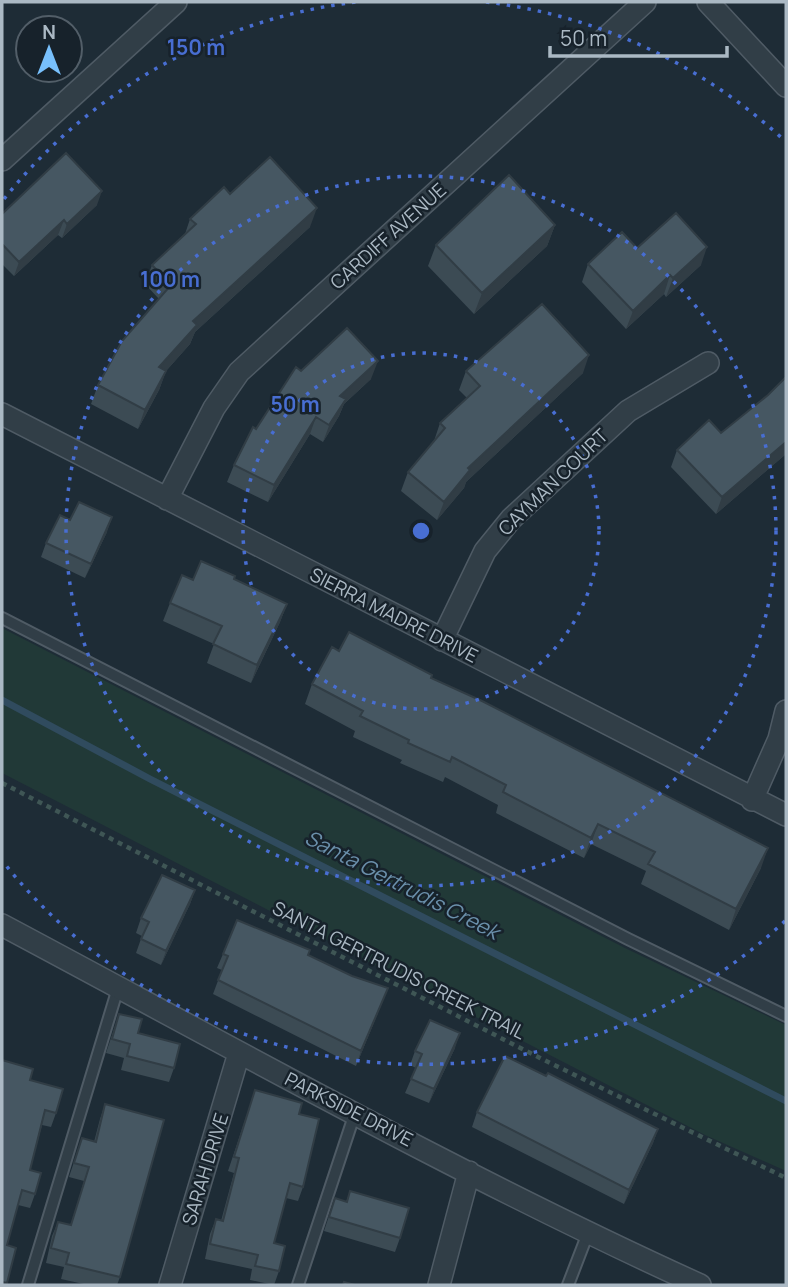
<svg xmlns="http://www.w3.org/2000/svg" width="788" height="1287" viewBox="0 0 788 1287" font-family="Manrope,sans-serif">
  <rect width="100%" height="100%" fill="#1e2c36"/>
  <path fill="#213937" d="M2,628L625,948L786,1025V1171L705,1135L2,773Z"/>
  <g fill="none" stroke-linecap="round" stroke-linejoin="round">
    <path stroke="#304b5e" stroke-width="7" d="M2,700L150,779L786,1101"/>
    <defs>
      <path id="lane" d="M2,618L628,939L786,1016
        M28,1285L118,988
        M298,1285L355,1113
        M568,1285L588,1233"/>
      <path id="street" d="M708,2L786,86
        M2,160L176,2
        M2,414L786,815
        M167,499L214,408L239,372L645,2
        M442,640L485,551L511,519L628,411L708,363
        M752,800L779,739L786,711
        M2,925C233,1048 462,1177 700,1285
        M170,1285L239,1053
        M439,1285L469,1172"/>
    </defs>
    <use href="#lane" stroke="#4f5b65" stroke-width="14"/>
    <use href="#street" stroke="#4f5b65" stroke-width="24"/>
    <path stroke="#3f5655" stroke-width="4.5" stroke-dasharray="5 5" stroke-linecap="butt" d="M2,783L540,1058L786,1178"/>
    <use href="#lane" stroke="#313e47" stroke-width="10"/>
    <use href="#street" stroke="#313e47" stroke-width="21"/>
  </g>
  <path fill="#3c4b54" d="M230,194L310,227L195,332L190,344L166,371L159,390L138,429L91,404L98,385L159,299L145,284L152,265L185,234L190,219Z
    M97,205L62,238L58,235L14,276L2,264V214Z
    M555,225L547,246L474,314L428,266L436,245Z
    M637,248L701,265L666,297L664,294L626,329L582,282L588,264Z
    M301,371L371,379L344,404L339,416L323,442L310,434L268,502L227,482L234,465L256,429Z
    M466,371L583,373L466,482L464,488L437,520L401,491L408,472L434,441L440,423L467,398L459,390Z
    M786,377V454L716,514L671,467L677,450L721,433L768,395Z
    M107,532L85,578L41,557L46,543Z
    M234,579L287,604L280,622L251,683L207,663L214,644L163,621L170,603L193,580Z
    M339,651L431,678L761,868L729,930L641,884L646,871L591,844L584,858L496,813L498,805L445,777L443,782L400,763L402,760L353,737L355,731L305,704L312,684Z
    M195,890L190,904L161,965L136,953L142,936L136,933L141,918Z
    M223,954L308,956L382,1003L356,1066L213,994L222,970L217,968Z
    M119,1014L174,1068L169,1082L121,1070L124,1058L106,1053Z
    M455,1048L429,1103L405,1093L416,1068L410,1065L415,1051Z
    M2,1060L30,1080L56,1113L51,1127L42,1125L30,1170L35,1194L30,1208L18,1205L7,1245L16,1248L6,1285H2Z
    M546,1076L658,1129L653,1143L624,1204L472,1127L477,1112Z
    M255,1090L299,1114L303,1187L298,1201L286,1198L274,1243L279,1271L274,1285L250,1280L252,1269L205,1259L210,1234L216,1219L221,1221L234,1173L228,1171Z
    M105,1104L120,1277L117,1285H88L61,1279L64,1267L46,1263L52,1236L58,1222L71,1225L84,1181L69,1177L82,1138L94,1142L100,1119Z
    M350,1191L400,1238L395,1252L324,1231L335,1198L346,1202Z"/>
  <path fill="#313d45" d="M102,191L97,205L62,238L67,224Z
    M317,208L310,227L195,332L190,344L166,371L159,390L138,429L159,367L193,321Z
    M64,220L58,235L14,276L19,262Z
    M555,225L547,246L474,314L482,293Z
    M707,247L701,265L666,297L673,278Z
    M670,275L664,294L626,329L633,311Z
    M589,355L583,373L466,482L464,488L437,520L444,502L468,468Z
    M378,361L371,379L344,404L339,416L323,442L340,396Z
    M316,417L310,434L268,502L274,485Z
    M786,442V454L716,514L722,497Z
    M112,517L107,532L85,578L91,564Z
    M287,604L280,622L251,683L257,665Z
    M598,824L591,844L584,858L591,838Z
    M768,848L761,868L729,930L736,909Z
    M195,890L190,904L161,965L166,951Z
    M388,988L382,1003L356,1066L361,1051Z
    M460,1033L455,1048L429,1103L434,1089Z
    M658,1129L653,1143L624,1204L629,1190Z"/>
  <path fill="#465762" stroke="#313d45" stroke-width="2" d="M66,153L102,191L67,224L64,220L19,262L2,244V214Z
    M270,157L317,208L193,321L197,325L159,367L166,371L145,410L98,385L122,341L171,285L152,265L196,224L190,219L224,187L230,194Z
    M509,175L555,225L482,293L436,245Z
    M676,213L707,247L673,278L670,275L633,311L588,264L622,232L637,248Z
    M542,304L589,355L468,468L470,470L444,502L408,472L445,428L440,423L480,386L466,371Z
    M347,328L378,361L340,396L346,399L329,425L316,417L274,485L234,465L253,427L256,429L296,367L301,371Z
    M786,377V442L722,497L677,450L709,420L721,433L768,395Z
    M79,502L112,517L91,564L46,543L60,515L70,520Z
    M201,561L235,576L234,579L287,604L257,665L213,644L222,626L170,603L182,575L193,580Z
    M349,632L432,675L431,678L482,701L768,848L736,909L648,864L655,852L598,824L591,838L503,792L506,785L452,757L450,762L408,743L409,740L360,716L363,711L312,684L332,647L339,651Z
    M162,875L195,890L166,951L141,939L149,922L141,918Z
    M237,920L310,950L308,955L352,976L388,988L361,1051L218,980L228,956L223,954Z
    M119,1014L142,1019L138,1033L180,1044L174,1068L127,1056L130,1044L112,1039Z
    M430,1020L460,1033L434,1089L411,1079L422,1054L415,1051Z
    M505,1056L546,1076L548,1073L658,1129L629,1190L477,1112Z
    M2,1060L33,1069L30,1080L63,1089L56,1113L45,1110L30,1170L41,1173L35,1194L22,1190L7,1245L16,1248L7,1283L2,1282Z
    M255,1090L302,1103L299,1114L319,1119L303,1187L290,1183L274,1243L285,1246L279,1271L255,1266L258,1255L210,1244L216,1219L223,1221L239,1158L234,1157Z
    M105,1104L164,1120L120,1277L66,1264L69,1253L51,1248L58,1222L71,1225L89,1167L74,1163L82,1138L96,1142Z
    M350,1191L409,1208L400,1238L329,1217L335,1198L347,1202Z
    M344,1282L355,1285H343Z"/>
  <g fill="none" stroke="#486ed2" stroke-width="3.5" stroke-dasharray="3.5 7">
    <circle cx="421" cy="531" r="178"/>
    <circle cx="421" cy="531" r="355"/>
    <path d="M785 921A533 533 0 0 1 4 863M4 199A533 533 0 0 1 356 2M486 2A533 533 0 0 1 785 141"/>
  </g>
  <g text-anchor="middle" stroke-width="5" stroke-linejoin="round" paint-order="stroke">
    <g font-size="19" fill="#abb9c4" stroke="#17222b">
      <text transform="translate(388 236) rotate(-42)" y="7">CARDIFF AVENUE</text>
      <text transform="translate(553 482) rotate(-44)" y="7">CAYMAN COURT</text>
      <text transform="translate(394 615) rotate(27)" y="7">SIERRA MADRE DRIVE</text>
      <text transform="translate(399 970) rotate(27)" y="7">SANTA GERTRUDIS CREEK TRAIL</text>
      <text transform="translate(349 1109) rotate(27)" y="7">PARKSIDE DRIVE</text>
      <text transform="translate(205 1169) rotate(-73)" y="7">SARAH DRIVE</text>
    </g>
    <g font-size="21" font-style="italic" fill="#6a8faa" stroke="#17222b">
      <text transform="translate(402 885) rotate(27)" y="7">Santa Gertrudis Creek</text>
    </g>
  </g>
  <circle cx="421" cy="531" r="10" fill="#486ed2" stroke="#17222b" stroke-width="3.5"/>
  <g font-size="21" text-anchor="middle" font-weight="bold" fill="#486ed2" stroke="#17222b" stroke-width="5" stroke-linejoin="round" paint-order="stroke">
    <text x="196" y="55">150 m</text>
    <text x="170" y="287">100 m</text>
    <text x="295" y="412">50 m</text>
  </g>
  <rect width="788" height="1287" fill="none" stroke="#abb9c4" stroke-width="7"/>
  <g transform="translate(49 49)"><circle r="33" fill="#17222b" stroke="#525e68" stroke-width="2"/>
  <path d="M0-5L12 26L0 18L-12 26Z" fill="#78c0fc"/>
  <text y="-10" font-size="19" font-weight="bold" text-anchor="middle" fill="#abb9c4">N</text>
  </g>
  <path d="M550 46v10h177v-10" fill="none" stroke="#abb9c4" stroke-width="3.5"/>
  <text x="560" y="46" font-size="21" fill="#abb9c4" stroke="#17222b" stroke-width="5" paint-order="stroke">50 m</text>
</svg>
